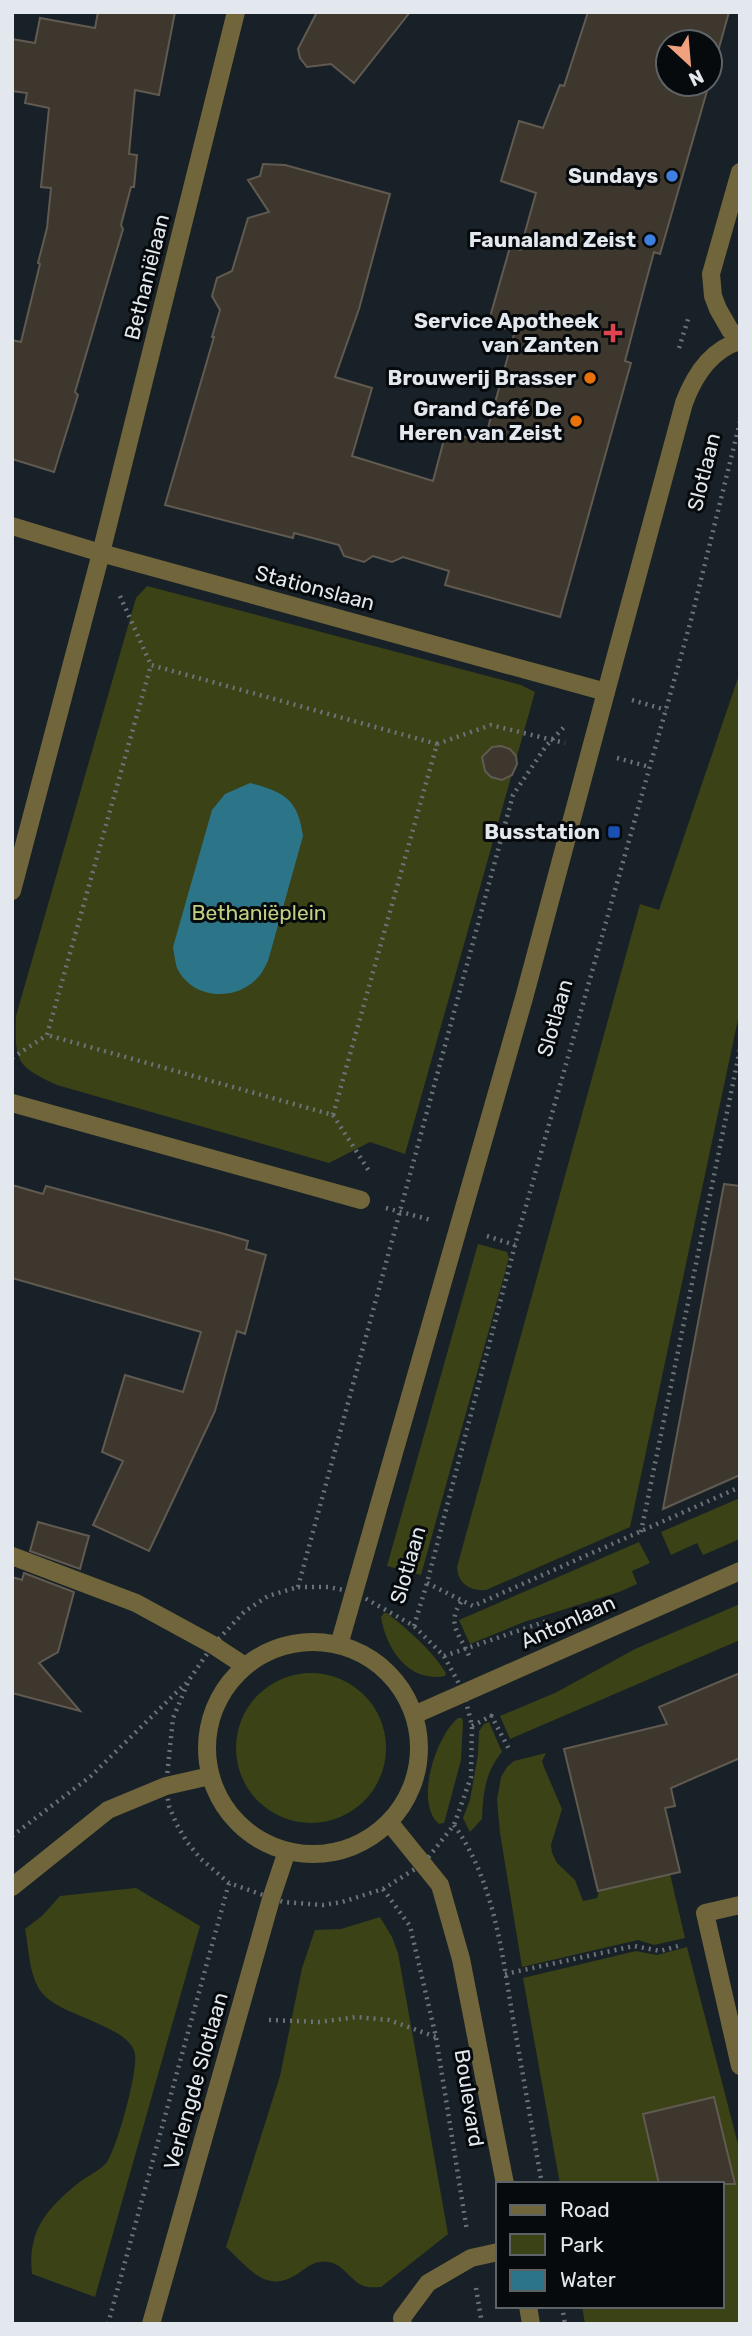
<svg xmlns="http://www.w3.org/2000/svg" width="752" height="2336" viewBox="0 0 752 2336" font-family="Rubik,sans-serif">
  <rect width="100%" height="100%" fill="#182127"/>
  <path fill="#3b4216" d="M147,586L521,685L535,692L405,1154L370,1142L329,1163L57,1085C15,1066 15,1061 16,1016L136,598Z
    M740,672V1010L630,1527L486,1590C470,1591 458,1584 457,1567L640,904L659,910Z
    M478,1244L507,1252L509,1258L421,1575L387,1566Z
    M740,1498V1539L703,1555L697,1543L671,1555L661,1532Z
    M639,1542L650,1563L632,1571L637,1584L619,1592L524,1622L470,1644L459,1620Z
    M740,1604V1640L510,1739L500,1716L557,1692L635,1649Z
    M384,1613H387C409,1631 431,1649 446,1673L445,1676C409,1683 386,1649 381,1617Z
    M236 1748a75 75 0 1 1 150 0a75 75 0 1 1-150 0Z
    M458,1718H462L463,1722L461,1760L446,1816L444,1823L439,1824C414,1803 436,1736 458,1718Z
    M489,1722L502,1752C485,1772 483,1794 482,1819L470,1832L463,1818L470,1800L478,1754L479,1731L484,1724Z
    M546,1753L542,1761L544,1767L562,1809L551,1845L552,1853L557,1863L575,1880L583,1901L597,1898L599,1891L670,1874L685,1938L654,1945L638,1940L522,1967L500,1833L497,1800L501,1777L507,1767L514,1761Z
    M136,1888L200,1926L95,2297L32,2274C27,2230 48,2207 81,2181C89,2175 101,2170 107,2162C117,2148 138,2072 135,2054C130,2026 64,2017 44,1995C29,1980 29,1949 25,1929L42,1916L60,1896Z
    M380,1917L392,1937L398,1953L448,2234L381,2287C376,2287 368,2288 364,2286C350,2281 345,2265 329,2262C318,2260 311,2264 303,2270C268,2297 252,2271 226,2247L280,2076L302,1968L315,1930L341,1929Z
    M687,1947L740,2152V2324H585L582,2306H722V2184H560L523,1978L636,1951L657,1955Z"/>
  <path fill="#2c7487" d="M250,783C284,792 298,799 303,836L268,961C266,965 263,971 260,975C239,1002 193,1001 177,968C175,962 174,953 173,947L212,810L225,794Z"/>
  <path fill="#3e372e" stroke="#615a50" stroke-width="2" d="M98,12H175L159,95L135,90L129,154L137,155L134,187H131L121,225L123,229L75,392L78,395L54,472L12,459V340L21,342L40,264L38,263L47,228L51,188L41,187L49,108L25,103L27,93L12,91V39L35,43L40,18L95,28Z
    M317,12H410L354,83L331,64L307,67L300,58L298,49Z
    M588,12H729L710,80V42H668V84H709L660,254L654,252L645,285L625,361L631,363L560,617L445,585L449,571L403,557L392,562L373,556L364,562L344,556L339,545L294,533L293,538L165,505L214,337H212L220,310L212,296L217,278L232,271L248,218L269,212L248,180L260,176L263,164L285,165L390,194L359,309L335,377L372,388L352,456L433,481L446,432L484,442L515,331L488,324L510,247L520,250L536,193L501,181L519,121L543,128L560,85L564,86Z
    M501,746L510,749L516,756L517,764L512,775L502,780L491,777L485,771L482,757L492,747Z
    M724,1184L740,1186V1475L663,1509Z
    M12,1185L43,1194L46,1186L221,1233L248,1241L246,1249L266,1255L245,1334L237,1331L215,1411L149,1551L93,1525L123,1461L102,1452L125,1375L183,1392L201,1332L12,1278Z
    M38,1522L89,1536L80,1569L30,1551Z
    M24,1573L74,1592L58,1652L39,1663L80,1711L12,1693V1577L22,1580Z
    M740,1673V1758L671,1788L675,1806L665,1808L680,1872L598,1891L564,1749L667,1724L659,1707Z
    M714,2097L735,2184H659L643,2114Z"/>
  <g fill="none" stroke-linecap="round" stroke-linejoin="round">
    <path stroke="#6b7379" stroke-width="4.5" stroke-dasharray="2 5" stroke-linecap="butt" d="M679,348L689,316
      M120,596L151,665
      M632,700L666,710
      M437,744L491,725L565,743
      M617,758L650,767
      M12,1058L47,1035L151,665L437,744L333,1115L47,1035
      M333,1115L369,1171
      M386,1208L431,1220
      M487,1236L515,1245
      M641,1532L740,1049
      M427,1583L473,1606L740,1487
      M298,1587L513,795L546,746L566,725
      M298,1587H328L354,1592L414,1626L444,1656L464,1693L472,1726L471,1777L454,1825L423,1864L383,1889L342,1902L323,1905L283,1902L229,1883L201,1859L187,1842L177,1825L169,1806L166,1786L173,1718L189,1680L213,1645L244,1612L268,1596Z
      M461,1602C446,1625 460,1634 470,1658
      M414,1626L427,1583L515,1245L690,624L740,422
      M444,1656L547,1621
      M491,1715L510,1751
      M472,1726L493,1715
      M454,1825C494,1881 502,1952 513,2019C523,2074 532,2129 542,2184
      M12,1836L91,1776L186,1683
      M383,1889L410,1926L436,2037L467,2231
      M505,1974L634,1946L660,1951L682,1945
      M269,2020L320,2022L356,2017L389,2020L436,2037
      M476,2288L482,2324
      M562,2306L565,2324
      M108,2324L229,1883"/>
    <path stroke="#71653b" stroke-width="18" d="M12,1556L136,1603L213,1645L245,1666
      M339,1645L524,998L606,692
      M403,2324L402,2318L428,2283L471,2258L498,2252"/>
    <path stroke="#71653b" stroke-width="18" d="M740,172L711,274L713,296L718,309L730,330L740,339
      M12,526L101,553L606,692L684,403C694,376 710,350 740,341
      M12,891L101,553L236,12
      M12,1103L361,1200
      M207 1748a106 106 0 1 1 212 0a106 106 0 1 1-212 0Z
      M414,1715L740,1571
      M389,1822L440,1885L461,1959L505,2184
      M12,1887L108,1810L166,1786L210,1776
      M740,1905L705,1913L740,2066
      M528,2306L531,2324
      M151,2324L271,1899L287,1851"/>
  </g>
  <g fill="#3f7fe0" stroke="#060a0d" stroke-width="2.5">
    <circle cx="672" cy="176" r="7"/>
    <circle cx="650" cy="240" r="7"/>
  </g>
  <path fill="#e0444e" stroke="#060a0d" stroke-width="2.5" d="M609.5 322.5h7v7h7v7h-7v7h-7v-7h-7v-7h7z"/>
  <g fill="#e8710a" stroke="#060a0d" stroke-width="2.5">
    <circle cx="590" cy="378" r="7"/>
    <circle cx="576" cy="421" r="7"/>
  </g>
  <rect fill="#1a4fb4" stroke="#060a0d" stroke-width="2.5" x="607" y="825" width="14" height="14" rx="3.5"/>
  <g text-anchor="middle" stroke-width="6" stroke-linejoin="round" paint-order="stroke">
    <g font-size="21" font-weight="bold" fill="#e2e8ed" stroke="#060a0d" text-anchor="end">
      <text x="658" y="183">Sundays</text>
      <text x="636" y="247">Faunaland Zeist</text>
      <text x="599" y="328">Service Apotheek<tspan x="599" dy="24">van Zanten</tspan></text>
      <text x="576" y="385">Brouwerij Brasser</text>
      <text x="562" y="416">Grand Café De<tspan x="562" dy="24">Heren van Zeist</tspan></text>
      <text x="600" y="839">Busstation</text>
    </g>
    <g font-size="21" fill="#e2e8ed" stroke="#060a0d">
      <text transform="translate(147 277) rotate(-76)" y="7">Bethaniëlaan</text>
      <text transform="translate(704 472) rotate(-76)" y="7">Slotlaan</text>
      <text transform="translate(315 588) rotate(15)" y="7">Stationslaan</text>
      <text transform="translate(555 1018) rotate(-74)" y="7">Slotlaan</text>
      <text transform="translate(408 1565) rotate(-74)" y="7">Slotlaan</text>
      <text transform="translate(568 1622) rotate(-24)" y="7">Antonlaan</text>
      <text transform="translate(196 2081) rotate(-74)" y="7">Verlengde Slotlaan</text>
      <text transform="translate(469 2098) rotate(81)" y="7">Boulevard</text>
    </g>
    <g font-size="21" fill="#c1d07f" stroke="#060a0d">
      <text x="259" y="920">Bethaniëplein</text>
    </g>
  </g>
  <rect width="752" height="2336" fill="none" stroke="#e2e8ed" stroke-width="28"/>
  <rect x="496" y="2182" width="228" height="126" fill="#060a0d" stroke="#5e6367" stroke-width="2"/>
  <rect x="510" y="2205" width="35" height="10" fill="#71653b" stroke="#5e6367" stroke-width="2"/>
  <text x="560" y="2217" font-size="21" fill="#e2e8ed">Road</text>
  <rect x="510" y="2234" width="35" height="21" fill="#3b4216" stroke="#5e6367" stroke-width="2"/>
  <text x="560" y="2252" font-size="21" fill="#e2e8ed">Park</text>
  <rect x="510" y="2270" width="35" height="21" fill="#2c7487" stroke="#5e6367" stroke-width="2"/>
  <text x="560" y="2287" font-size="21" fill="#e2e8ed">Water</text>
  <g transform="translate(689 63) rotate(154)"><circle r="33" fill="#060a0d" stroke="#5e6367" stroke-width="2"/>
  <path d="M0-5L12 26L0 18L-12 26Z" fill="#f2a17e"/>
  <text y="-10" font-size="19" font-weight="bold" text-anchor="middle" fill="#e2e8ed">N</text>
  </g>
</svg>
